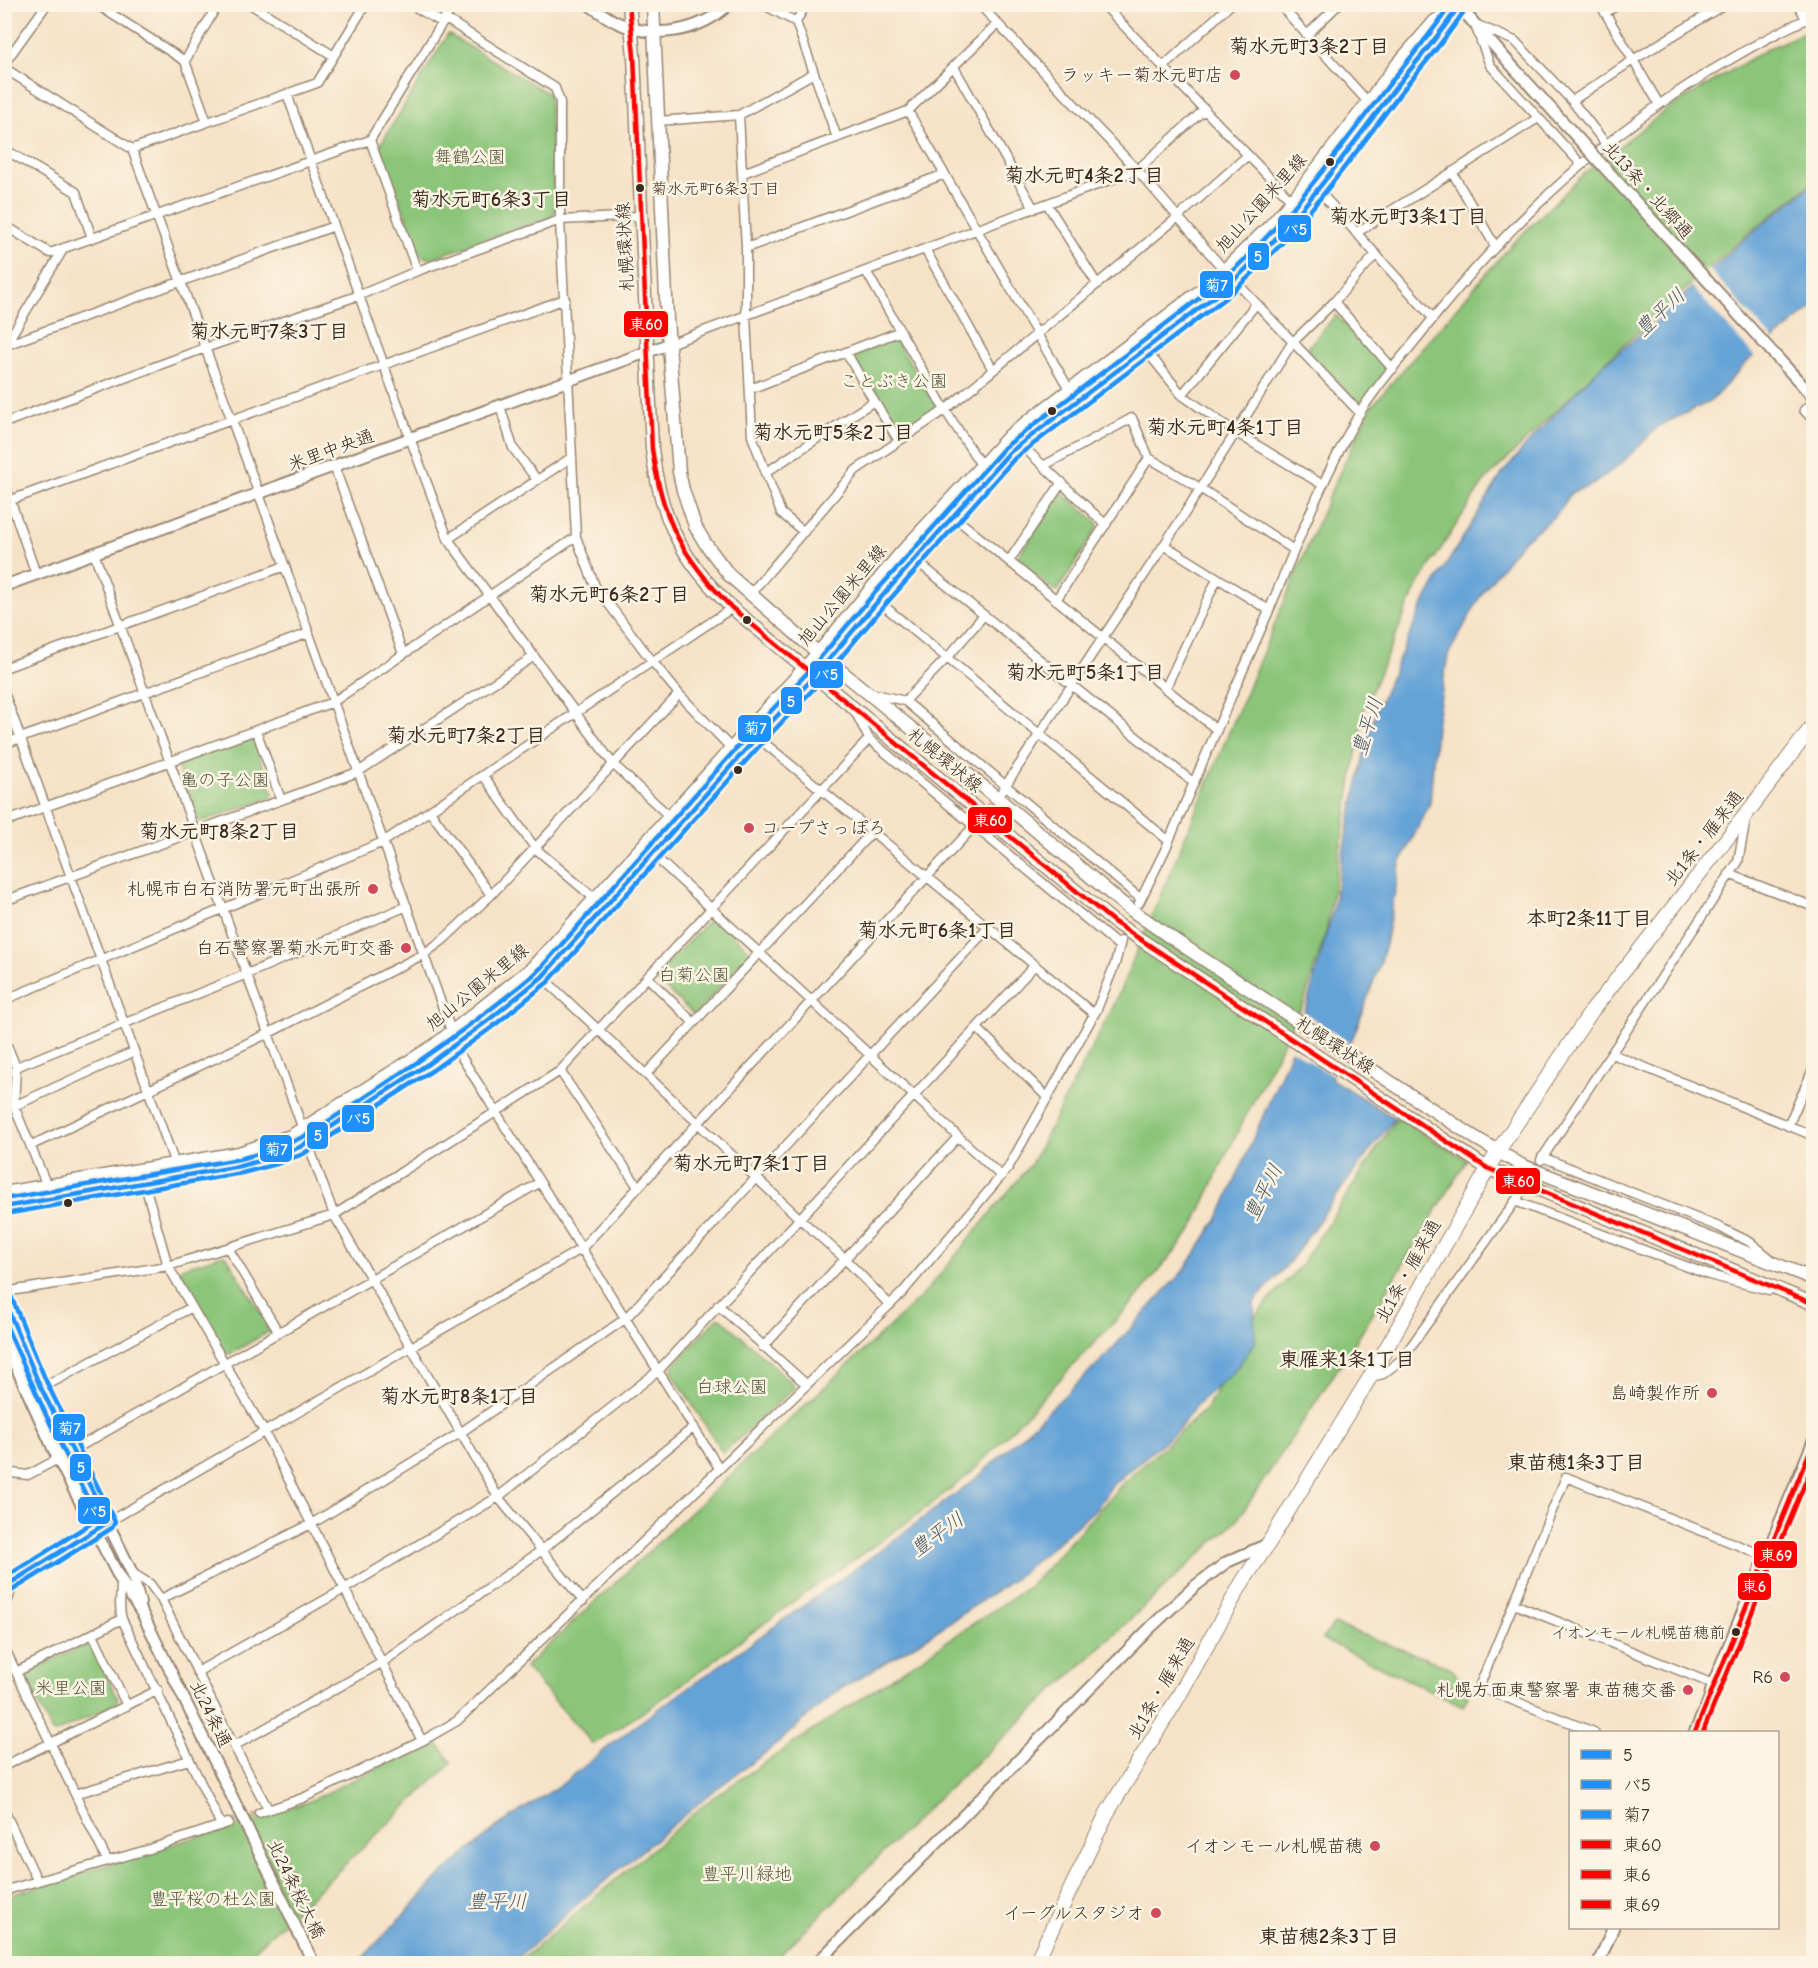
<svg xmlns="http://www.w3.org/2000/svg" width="1818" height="1968" viewBox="0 0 1818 1968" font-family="'Comic Neue','Klee One',sans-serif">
  <rect width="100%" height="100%" fill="#fcf5e5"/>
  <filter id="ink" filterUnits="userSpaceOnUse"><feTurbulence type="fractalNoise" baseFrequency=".0167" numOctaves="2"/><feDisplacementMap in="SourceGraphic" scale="12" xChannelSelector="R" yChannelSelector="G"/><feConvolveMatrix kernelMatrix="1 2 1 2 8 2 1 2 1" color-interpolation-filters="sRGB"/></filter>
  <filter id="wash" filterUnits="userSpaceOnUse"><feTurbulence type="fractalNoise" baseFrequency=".008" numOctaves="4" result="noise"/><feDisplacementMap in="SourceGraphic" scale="24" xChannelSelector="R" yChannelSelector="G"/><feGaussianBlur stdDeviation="1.35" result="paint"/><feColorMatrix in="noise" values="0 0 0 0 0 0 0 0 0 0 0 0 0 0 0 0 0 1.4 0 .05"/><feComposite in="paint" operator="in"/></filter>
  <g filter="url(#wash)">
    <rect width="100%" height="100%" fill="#f6e2c7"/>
    <path fill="#8bc579" stroke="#63784c" stroke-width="1.5" d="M1813,29V182L1739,241L1606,361L1483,483L1417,586L1364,709L1326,932L1304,1002L1225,1157L1191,1231L1134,1301L972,1472L912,1519L800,1597L651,1707L593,1744L525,1667L923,1295L1031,1164L1114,1005L1331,491L1371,407L1511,245L1588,170L1669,108L1767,49Z
      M448,34L549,94L555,216L430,259L421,256L379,147Z
      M1336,315L1389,371L1362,403H1358L1309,352L1308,347Z
      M894,340L897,341L935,404V408L900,432H896L852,358L854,354Z
      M1060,494H1064L1097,522L1098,527L1058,590L1054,591L1019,561L1018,556Z
      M250,737L253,739L273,794L271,798L201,822L197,820L178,768L179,764Z
      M716,918L750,951V954L696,1014H693L657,980L656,975L710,919Z
      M1397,1118L1467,1160L1360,1335L1238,1519L936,1800L772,1963L516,1964L712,1798L1031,1585L1125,1481L1206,1409L1256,1315L1301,1265Z
      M223,1255L227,1257L270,1328V1331L230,1354L225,1353L179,1273L181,1268Z
      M717,1318H721L793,1384L794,1388L723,1453L672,1372L673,1366Z
      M1334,1624L1451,1668L1470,1693L1463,1706L1322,1639Z
      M87,1644L92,1645L118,1699L117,1703L56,1733L52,1732L25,1677L26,1673Z
      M435,1740L452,1763L241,1963L5,1964V1905L14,1894L308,1802Z"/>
    <path fill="#65a3d7" stroke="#50667a" stroke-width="1.5" d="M1813,184V307L1750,359L1711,401L1659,426L1621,464L1592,485L1572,492L1557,514L1521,543L1484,590L1448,655L1436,725L1430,803L1400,864L1383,955L1354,1035L1331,1079L1395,1118L1347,1181L1291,1260L1254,1302L1255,1343L1232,1374L1198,1403L1179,1429L1113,1484L1096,1509L1013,1580L921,1641L837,1691L772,1748L716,1789L580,1902L512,1963L357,1964L440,1876L499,1825L561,1785L632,1728L859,1566L978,1477L1101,1361L1186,1268L1221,1213L1289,1056L1308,1001L1333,910L1346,837L1365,750L1376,711L1421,609L1440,575L1502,474L1528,443L1599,368L1654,323L1742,241Z"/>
    <path fill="#f6e2c7" d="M1708,268L1776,343L1756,358L1690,285Z
      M1302,1011L1352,1045L1335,1077L1289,1048Z"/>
  </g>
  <g filter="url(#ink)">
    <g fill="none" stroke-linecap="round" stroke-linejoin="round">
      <path stroke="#d1bda5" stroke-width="8" stroke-dasharray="8 4" stroke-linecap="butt" d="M980,819L1000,794
        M1121,941L1136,909
        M1519,1196L1541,1160
        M228,1823L259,1813"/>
      <defs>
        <path id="minor" d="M96,4L185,61
          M250,4L334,56
          M410,4L443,23
          M762,4L796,22L837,138
          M979,4L1137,170L1219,264L1360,413
          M1103,4L1292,201
          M1279,4L1368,102
          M1600,4L1659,104
          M1798,4L1806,19
          M1605,13L1619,4
          M446,19L555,88L560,102V220L576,537L595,586L652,661L679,694L731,748
          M796,22L806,4
          M1475,24L1515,41L1572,101L1606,144
          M1476,28L1490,65L1581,164
          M1307,35L1339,4
          M4,64L47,4
          M954,67L1034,209
          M1163,67L1231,4
          M4,68L132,149L259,494L459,1053L719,1468
          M287,94L410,438L448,539L613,764L669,816
          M1572,101L1633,60L1725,4
          M908,111L1069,389
          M739,115L746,248V316L752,436L781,513L804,532
          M658,121L739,115L814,73
          M207,122L185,61L218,4
          M370,140L417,271
          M4,149L76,192L92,238
          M132,149L317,83L366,4
          M1452,172L1495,246
          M743,173L908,111L997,24
          M1318,190L1433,318
          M1047,204L1097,284
          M4,225L50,253L370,140L454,4
          M1356,233L1538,118
          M746,248L945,174
          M925,249L993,370
          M866,271L945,410L983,468
          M1334,302L1393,369
          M669,344L1137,170L1205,109
          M6,345L334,226
          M5,346L64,248
          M1145,349L1182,395L1235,432L1323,485
          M750,389L901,331
          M1182,395L1256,304
          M874,401L899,441
          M1814,402L1804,410L1814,421
          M500,406L513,448L537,480
          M4,423L205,348L360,295L417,271L560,220L641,216
          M1017,441L1106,525
          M334,466L403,654
          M1043,466L1132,418L1149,458
          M765,473L874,401L846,352
          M4,482L36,574
          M11,500L565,299
          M953,516L1217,730
          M448,539L572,457
          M1164,545L1269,610
          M94,553L334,1215L498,1497L583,1601
          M915,560L1194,783
          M1009,561L1062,482
          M751,593L856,470L945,410L1177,218L1248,155
          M1056,600L1149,458L1200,488L1294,550
          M878,601L1169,841
          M4,668L285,566
          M1165,689L1217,579
          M4,692L175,1164
          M871,693L905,701L1141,899
          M905,701L947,658L984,615
          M856,713L869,739L1119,946
          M256,730L281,800
          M757,737L1094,1014
          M4,744L309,633
          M483,775L535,848L595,899
          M1002,791L1183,516L1292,343L1334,302L1376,254
          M430,811L491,895
          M4,822L333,702L576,537
          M649,851L1001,1176
          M1729,874L1814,907
          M4,901L358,772L533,657
          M1139,903L1166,848C1199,769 1234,691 1268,613C1296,546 1323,477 1359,414C1376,386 1399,361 1419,336C1505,226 1609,129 1731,59C1758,43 1785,28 1814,16
          M542,977L799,1218L844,1258L890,1305
          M647,977L694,1023
          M4,1000L383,842L732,608
          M977,1028L1048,1098
          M4,1038L16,1067L14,1106L47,1186
          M1612,1054L1814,1136
          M16,1067L247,974L407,906
          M560,1071L638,1187
          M646,1074L873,831
          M14,1106L133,1052
          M1788,1126L1814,1067
          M32,1145L269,1033L424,954L443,940L491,895L679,694
          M1542,1157L1719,1227L1750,1242L1771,1259
          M1541,1160L1738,862L1746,819
          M143,1178L168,1266L265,1433L422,1741
          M1515,1201L1709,1275L1769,1290
          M228,1248L279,1333
          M4,1292L168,1266L334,1215L560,1071L869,739
          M718,1305L806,1384
          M763,1347L958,1137
          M1370,1377L1383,1374L1401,1360L1519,1196
          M42,1388L192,1307
          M4,1472L28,1475L58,1459L539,1183
          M108,1522L581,1249L978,822
          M132,1573L150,1584L161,1599L234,1746L268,1809
          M120,1579C123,1594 117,1603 122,1619L221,1825
          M161,1599L313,1523L460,1433L625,1319L989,927
          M1514,1604L1713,1684
          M4,1611L10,1594L5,1586
          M93,1634L127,1706
          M4,1647L107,1860
          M16,1672L122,1619
          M197,1672L346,1588L498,1497L658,1371L1035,965
          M1594,1732L1479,1687L1566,1477L1765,1556
          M234,1746L383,1662L542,1550L694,1427
          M4,1766L158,1690
          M75,1794L189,1760
          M4,1810L37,1880
          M259,1813L303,1798L422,1741L457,1721L902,1293L1008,1168L1097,1009L1115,964L1121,941
          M4,1895L10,1889L150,1849L228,1823"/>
        <path id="tertiary" d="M588,4C597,10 606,17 616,22C653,40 699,33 729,4
          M1457,4L1504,57
          M4,586L669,344
          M4,1299C38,1394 89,1482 132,1573L140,1603
          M4,1340L58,1459L119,1577L143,1615L314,1964
          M4,1587L101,1526
          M1695,1732L1709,1700L1713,1684L1814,1440
          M816,1964L1152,1626L1195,1586L1227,1562L1268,1544
          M1598,1964L1613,1928"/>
        <path id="primary" d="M629,4L634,56L652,449C660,519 682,560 732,608L1114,922L1487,1168L1814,1304
          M653,4L667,320L679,472L683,490L695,526L705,543L729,575L804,641L1007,806L1123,904L1170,937L1474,1137L1521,1165L1814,1279
          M4,1193L239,1153L291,1136L435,1045L532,968L819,652L900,554L1010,435L1211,283L1271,225L1292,201L1396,66L1435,21L1454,9
          M4,1207L240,1166C264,1161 286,1154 309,1143C389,1091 470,1040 542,977L757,737L815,676L878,601L1010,452L1219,293C1239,275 1260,257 1279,237C1320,191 1357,139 1395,89C1416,61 1440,36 1458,6"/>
        <path id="trunk" d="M1035,1964L1107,1813L1177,1699L1243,1581L1268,1544L1370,1377L1498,1151L1591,1012L1747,813L1814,724"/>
      </defs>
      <use href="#minor" stroke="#988672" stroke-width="11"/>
      <use href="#tertiary" stroke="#988672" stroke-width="14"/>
      <use href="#primary" stroke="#988672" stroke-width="15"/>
      <use href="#trunk" stroke="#988672" stroke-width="16"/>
      <use href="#minor" stroke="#fff" stroke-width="8"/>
      <use href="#tertiary" stroke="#fff" stroke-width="10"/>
      <use href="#primary" stroke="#fff" stroke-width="12"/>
      <use href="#trunk" stroke="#fff" stroke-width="14"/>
      <defs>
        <path id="tertiary-bridge" d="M1504,57L1814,398"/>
      </defs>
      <use href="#tertiary-bridge" stroke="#988672" stroke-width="14" stroke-linecap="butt"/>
      <use href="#tertiary-bridge" stroke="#fff" stroke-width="10"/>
      <defs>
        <path id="bus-1" d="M4,1207L240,1166L275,1157L300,1147L428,1064L486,1022L542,977L757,737L815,676L878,601L1010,452L1219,293C1286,237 1337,165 1390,95C1413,65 1439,37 1460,4
          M4,1300L39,1384L108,1522L4,1587"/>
        <path id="bus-2" d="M5,1214L242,1173L277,1164L303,1154L433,1070L491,1028L548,982L763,742L821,681L884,606L1015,458L1224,299C1292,242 1343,169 1397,98C1420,68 1446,40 1466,8
          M4,1321L46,1415L98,1519L4,1578"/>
        <path id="bus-3" d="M4,1199L239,1159L273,1150L305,1136C385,1085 464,1033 537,972L751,732L809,671L872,596L1005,447L1214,287C1281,231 1331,160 1384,91C1406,62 1431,35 1451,4
          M8,1593L112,1528L115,1522L46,1381L11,1296"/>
        <path id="bus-4" d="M629,4L634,56L652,449C662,520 682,557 732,608L1114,922L1487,1168L1814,1304"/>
        <path id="bus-5" d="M1695,1732L1814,1441"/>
        <path id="bus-6" d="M1703,1732L1814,1461"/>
      </defs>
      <use href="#bus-1" stroke="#fcf5e5" stroke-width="9"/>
      <use href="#bus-2" stroke="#fcf5e5" stroke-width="9"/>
      <use href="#bus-3" stroke="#fcf5e5" stroke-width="9"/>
      <use href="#bus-4" stroke="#fcf5e5" stroke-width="9"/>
      <use href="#bus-5" stroke="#fcf5e5" stroke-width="9"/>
      <use href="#bus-6" stroke="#fcf5e5" stroke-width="9"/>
      <use href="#bus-1" stroke="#1e90ff" stroke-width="4.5"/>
      <use href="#bus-2" stroke="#1e90ff" stroke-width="4.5"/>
      <use href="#bus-3" stroke="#1e90ff" stroke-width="4.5"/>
      <use href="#bus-4" stroke="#f00" stroke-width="4.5"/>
      <use href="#bus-5" stroke="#f00" stroke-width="4.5"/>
      <use href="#bus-6" stroke="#f00" stroke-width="4.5"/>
    </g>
  </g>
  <g fill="#d1495b" stroke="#fcf5e5" stroke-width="2">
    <circle cx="1235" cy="75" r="6"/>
    <circle cx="749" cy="828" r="6"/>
    <circle cx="373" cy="889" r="6"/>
    <circle cx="406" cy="948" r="6"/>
    <circle cx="1712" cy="1393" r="6"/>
    <circle cx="1785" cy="1677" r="6"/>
    <circle cx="1688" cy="1690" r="6"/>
    <circle cx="1375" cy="1846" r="6"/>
    <circle cx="1156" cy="1913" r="6"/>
  </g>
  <g fill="#3b2a1e" stroke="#fcf5e5" stroke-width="2">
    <circle cx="1330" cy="162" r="5"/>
    <circle cx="640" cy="188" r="5"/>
    <circle cx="1052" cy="411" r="5"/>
    <circle cx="747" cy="620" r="5"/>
    <circle cx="738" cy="770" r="5"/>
    <circle cx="68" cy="1203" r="5"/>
    <circle cx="1736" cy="1632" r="5"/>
  </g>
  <g text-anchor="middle" stroke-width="5" stroke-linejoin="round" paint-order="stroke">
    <g font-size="16" fill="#3b2a1e" stroke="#fcf5e5" text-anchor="start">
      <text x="651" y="194">菊水元町6条3丁目</text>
      <text x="1725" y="1638" text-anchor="end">イオンモール札幌苗穂前</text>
    </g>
    <g font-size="18" fill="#3b2a1e" stroke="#fcf5e5" text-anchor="end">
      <text x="1223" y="81">ラッキー菊水元町店</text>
      <text x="761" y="834" text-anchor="start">コープさっぽろ</text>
      <text x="361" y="895">札幌市白石消防署元町出張所</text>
      <text x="394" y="954">白石警察署菊水元町交番</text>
      <text x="1700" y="1399">島崎製作所</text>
      <text x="1773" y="1683">R6</text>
      <text x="1676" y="1696">札幌方面東警察署 東苗穂交番</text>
      <text x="1363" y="1852">イオンモール札幌苗穂</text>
      <text x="1144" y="1919">イーグルスタジオ</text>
    </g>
    <g font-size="18" fill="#535839" stroke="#fcf5e5">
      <text x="470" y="163">舞鶴公園</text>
      <text x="894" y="387">ことぶき公園</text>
      <text x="225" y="786">亀の子公園</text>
      <text x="694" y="981">白菊公園</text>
      <text x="732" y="1393">白球公園</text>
      <text x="71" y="1694">米里公園</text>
      <text x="747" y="1880">豊平川緑地</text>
      <text x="213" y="1905">豊平桜の杜公園</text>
    </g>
    <g font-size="18" fill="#3b2a1e" stroke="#fcf5e5">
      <text transform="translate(1648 190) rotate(48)" y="6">北13条・北郷通</text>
      <text transform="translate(1261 203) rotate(-48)" y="6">旭山公園米里線</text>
      <text transform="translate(625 247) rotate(-93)" y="6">札幌環状線</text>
      <text transform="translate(331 450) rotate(-20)" y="6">米里中央通</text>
      <text transform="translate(842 595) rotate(-50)" y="6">旭山公園米里線</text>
      <text transform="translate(945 760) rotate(39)" y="6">札幌環状線</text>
      <text transform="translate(1704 838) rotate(-52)" y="6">北1条・雁来通</text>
      <text transform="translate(477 987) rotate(-39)" y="6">旭山公園米里線</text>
      <text transform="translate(1335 1045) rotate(33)" y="6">札幌環状線</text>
      <text transform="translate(1408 1271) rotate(-61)" y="6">北1条・雁来通</text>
      <text transform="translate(1161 1688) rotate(-60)" y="6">北1条・雁来通</text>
      <text transform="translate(211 1714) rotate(64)" y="6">北24条通</text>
      <text transform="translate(296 1889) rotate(64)" y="6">北24条桜大橋</text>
    </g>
    <g font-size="20" font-weight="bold" fill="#3b2a1e" stroke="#fcf5e5">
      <text x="1309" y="53">菊水元町3条2丁目</text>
      <text x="1084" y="182">菊水元町4条2丁目</text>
      <text x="491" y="206">菊水元町6条3丁目</text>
      <text x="1408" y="223">菊水元町3条1丁目</text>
      <text x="269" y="338">菊水元町7条3丁目</text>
      <text x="1225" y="434">菊水元町4条1丁目</text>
      <text x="833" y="439">菊水元町5条2丁目</text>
      <text x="609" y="601">菊水元町6条2丁目</text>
      <text x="1085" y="679">菊水元町5条1丁目</text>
      <text x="466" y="742">菊水元町7条2丁目</text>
      <text x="219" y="838">菊水元町8条2丁目</text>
      <text x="1589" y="925">本町2条11丁目</text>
      <text x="937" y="937">菊水元町6条1丁目</text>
      <text x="751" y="1170">菊水元町7条1丁目</text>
      <text x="1347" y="1366">東雁来1条1丁目</text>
      <text x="459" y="1403">菊水元町8条1丁目</text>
      <text x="1576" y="1469">東苗穂1条3丁目</text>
      <text x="1329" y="1943">東苗穂2条3丁目</text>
    </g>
    <g font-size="20" font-style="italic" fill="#4c5a68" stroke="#fcf5e5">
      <text transform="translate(1660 312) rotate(-43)" y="7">豊平川</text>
      <text transform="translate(1367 726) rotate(-72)" y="7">豊平川</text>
      <text transform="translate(1263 1192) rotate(-63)" y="7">豊平川</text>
      <text transform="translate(937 1534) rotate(-36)" y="7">豊平川</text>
      <text x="497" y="1908">豊平川</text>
    </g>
  </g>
  <g stroke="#fcf5e5" stroke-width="2">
    <rect x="1277" y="214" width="35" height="29" rx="6" fill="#1e90ff"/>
    <rect x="1247" y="242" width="23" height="29" rx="6" fill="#1e90ff"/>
    <rect x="1199" y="270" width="35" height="29" rx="6" fill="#1e90ff"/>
    <rect x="623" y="310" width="46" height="28" rx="6" fill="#f00"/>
    <rect x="809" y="660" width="35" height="29" rx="6" fill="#1e90ff"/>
    <rect x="780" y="686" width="23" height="29" rx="6" fill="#1e90ff"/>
    <rect x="737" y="714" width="35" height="29" rx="6" fill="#1e90ff"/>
    <rect x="967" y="806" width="46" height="28" rx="6" fill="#f00"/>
    <rect x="341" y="1104" width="34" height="29" rx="6" fill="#1e90ff"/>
    <rect x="306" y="1121" width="23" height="29" rx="6" fill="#1e90ff"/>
    <rect x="259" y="1134" width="34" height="29" rx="6" fill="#1e90ff"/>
    <rect x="1495" y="1167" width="46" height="28" rx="6" fill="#f00"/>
    <rect x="52" y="1413" width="34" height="29" rx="6" fill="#1e90ff"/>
    <rect x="69" y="1453" width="23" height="29" rx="6" fill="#1e90ff"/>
    <rect x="77" y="1496" width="34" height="29" rx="6" fill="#1e90ff"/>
    <rect x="1753" y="1540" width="45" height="29" rx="6" fill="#f00"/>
    <rect x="1737" y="1572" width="35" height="29" rx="6" fill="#f00"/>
  </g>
  <g font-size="16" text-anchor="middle" font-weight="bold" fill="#fff">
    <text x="1295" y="235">バ5</text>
    <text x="1258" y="262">5</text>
    <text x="1216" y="291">菊7</text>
    <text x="646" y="330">東60</text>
    <text x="826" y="680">バ5</text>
    <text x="791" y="707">5</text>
    <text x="755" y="734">菊7</text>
    <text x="990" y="826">東60</text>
    <text x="358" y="1124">バ5</text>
    <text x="318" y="1141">5</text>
    <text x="276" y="1155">菊7</text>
    <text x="1518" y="1187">東60</text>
    <text x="69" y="1434">菊7</text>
    <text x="81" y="1473">5</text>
    <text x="94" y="1517">バ5</text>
    <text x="1776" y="1561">東69</text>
    <text x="1754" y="1592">東6</text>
  </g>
  <rect width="1818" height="1968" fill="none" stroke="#fcf5e5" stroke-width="24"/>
  <rect x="1569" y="1731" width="210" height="198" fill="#fcf5e5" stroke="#afa495" stroke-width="1.5"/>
  <rect x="1581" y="1750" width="30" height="9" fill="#1e90ff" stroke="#afa495" stroke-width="1.5"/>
  <text x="1623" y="1761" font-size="18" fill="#3b2a1e">5</text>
  <rect x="1581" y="1780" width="30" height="9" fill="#1e90ff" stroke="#afa495" stroke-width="1.5"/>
  <text x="1623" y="1791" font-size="18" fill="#3b2a1e">バ5</text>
  <rect x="1581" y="1810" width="30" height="9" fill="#1e90ff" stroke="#afa495" stroke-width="1.5"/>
  <text x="1623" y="1821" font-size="18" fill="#3b2a1e">菊7</text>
  <rect x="1581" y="1840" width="30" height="9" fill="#ff0000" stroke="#afa495" stroke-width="1.5"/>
  <text x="1623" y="1851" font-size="18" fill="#3b2a1e">東60</text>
  <rect x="1581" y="1870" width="30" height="9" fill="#ff0000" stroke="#afa495" stroke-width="1.5"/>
  <text x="1623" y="1881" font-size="18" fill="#3b2a1e">東6</text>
  <rect x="1581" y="1900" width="30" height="9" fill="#ff0000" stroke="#afa495" stroke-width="1.5"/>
  <text x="1623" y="1911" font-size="18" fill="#3b2a1e">東69</text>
</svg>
